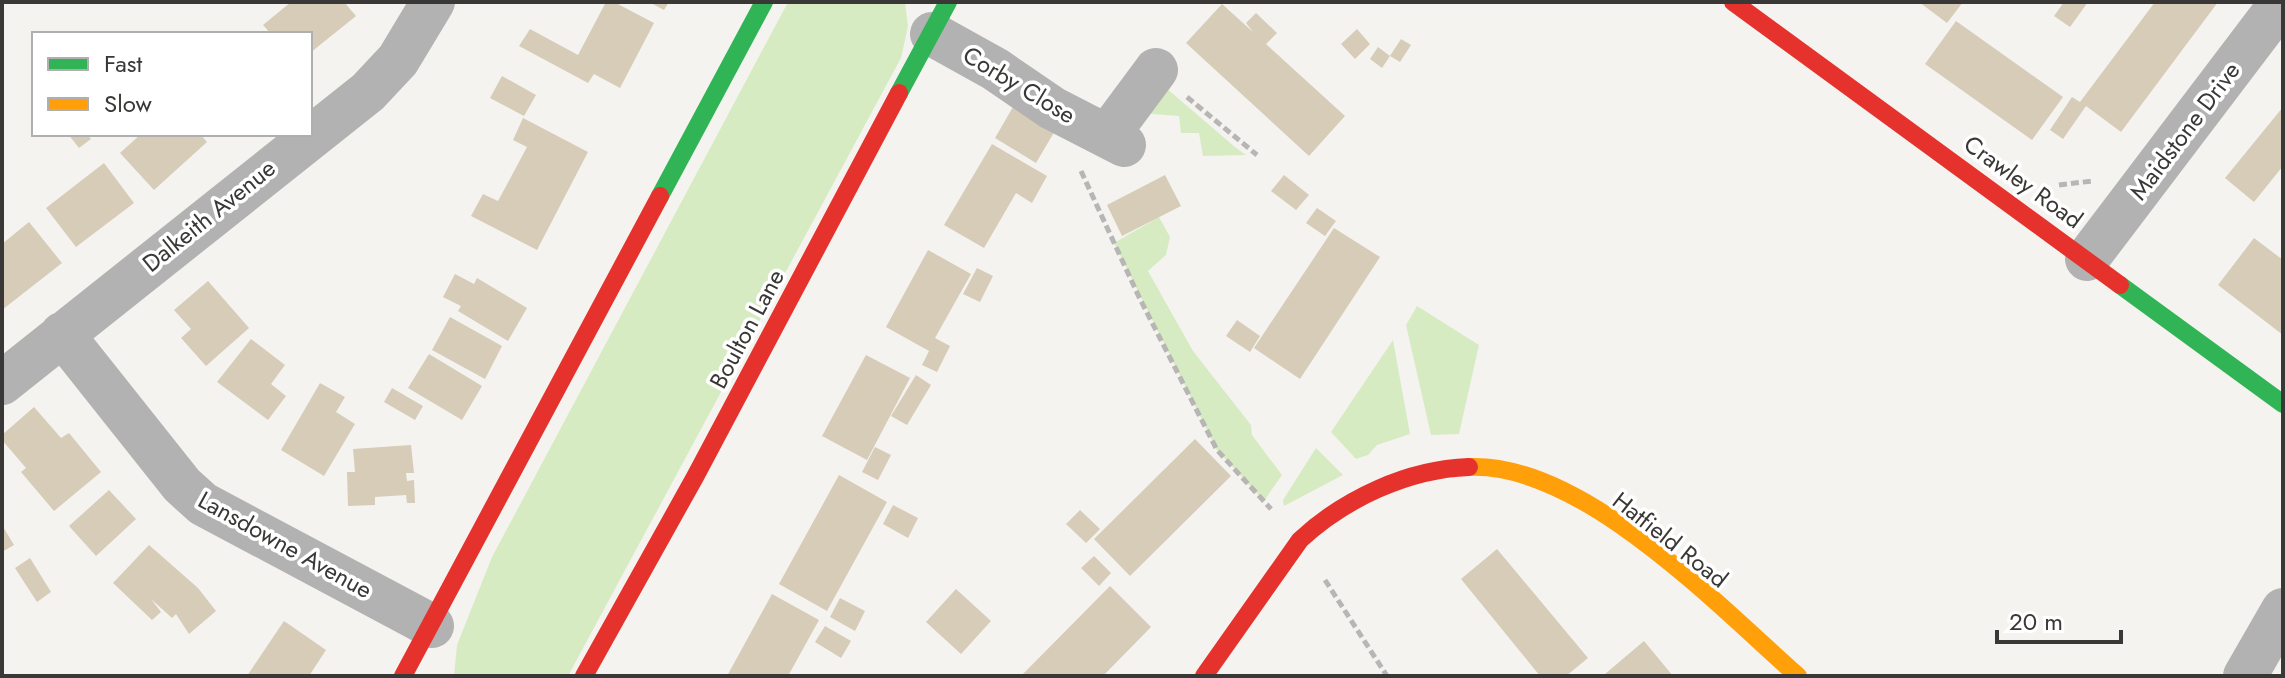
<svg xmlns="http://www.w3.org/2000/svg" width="2285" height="678" viewBox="0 0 2285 678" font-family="Jost,sans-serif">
  <rect width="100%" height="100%" fill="#f5f3f0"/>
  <path fill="#d7ebc3" d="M788,2H905L908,26L901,58L568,676H454L457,645L492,557Z
    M1165,87L1235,147L1246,155L1203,156L1199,133H1181L1179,116L1151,114L1150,107Z
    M1159,217L1170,237L1166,255L1148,271L1193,351L1251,425L1252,435L1282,475L1264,501L1217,450L1114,243Z
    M1417,306L1479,345L1459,434L1431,435L1406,325Z
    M1393,340L1410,434L1377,445L1368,455L1356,459L1331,432Z
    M1316,448L1343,475L1284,506L1283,500Z"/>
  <path fill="#d6ccb7" d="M291,2H344L356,16L310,53V34H271L263,25Z
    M606,2H614L654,23L620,88L594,74L588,83L519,46L530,29L578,55Z
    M649,2H669L664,10Z
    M1919,2H1963L1947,23Z
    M2064,2H2088L2070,27L2054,16Z
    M2155,2H2218L2121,132L2086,106L2063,139L2050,130L2072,97L2080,102Z
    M1222,4L1253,32L1246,23L1256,13L1277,33L1266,44L1345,116L1309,156L1186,43Z
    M1956,21L2063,97L2032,140L1925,64Z
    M1357,29L1370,44L1355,59L1341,44Z
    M1401,39L1411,45L1400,62L1390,56Z
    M1378,47L1390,56L1382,68L1370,59Z
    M502,76L536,95L524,116L490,98Z
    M1017,100L1059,124L1036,163L995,138Z
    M2283,107V166L2254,202L2225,178Z
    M523,118L588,152L537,250L471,216L483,194L498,201L527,147L513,140Z
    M68,134H87L91,139L79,148Z
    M141,134H200L207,142L154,190L120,153Z
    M992,144L1047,176L1032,203L1016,193L984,248L944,225Z
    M104,163L134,203L76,247L46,208Z
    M1165,175L1181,206L1122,236L1107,205Z
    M1284,175L1309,195L1296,210L1271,191Z
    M1317,208L1336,221L1325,236L1306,223Z
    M29,222L62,263L2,310V244Z
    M1334,228L1380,257L1300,379L1254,348Z
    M2254,238L2283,260V335L2218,285Z
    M928,250L971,274L935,338L950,346L937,372L922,365L929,351L886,327Z
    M977,268L993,276L980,302L963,294Z
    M455,274L474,284L477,278L527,308L508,341L458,311L461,306L443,297Z
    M208,281L249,328L206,366L181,338L191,329L174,310Z
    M450,317L502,346L485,379L432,350Z
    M1237,320L1260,336L1250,352L1226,336Z
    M251,339L285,365L271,384L286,396L268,420L217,382Z
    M429,354L482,386L462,420L408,388Z
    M866,355L910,378L867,460L822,436Z
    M916,375L931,385L907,425L891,416Z
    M320,383L345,397L336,412L355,424L324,476L281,450Z
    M392,388L423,406L415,420L384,402Z
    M34,407L61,438L69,433L101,472L54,511L21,472L26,468L2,440V435Z
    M1195,439L1231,476L1130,576L1094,539Z
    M411,445L414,473H406L407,481L414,480L415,503H407L406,495L375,497V505L348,506L347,472H355L353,449Z
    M875,447L891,455L878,480L862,472Z
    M839,475L887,502L827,611L779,584Z
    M109,490L136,519L96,556L69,526Z
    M893,505L918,518L908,538L883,524Z
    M1080,510L1100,529L1086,543L1066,524Z
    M2,525L14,545L2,552Z
    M149,545L198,588L216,611L189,634L176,614L172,618L151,599L161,612L152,620L113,583Z
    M1497,549L1588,658L1566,676H1540L1461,579Z
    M1094,556L1111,573L1099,586L1081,568Z
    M30,558L51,592L37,602L15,568Z
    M1110,586L1151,627L1103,676H1021Z
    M956,589L991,621L961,654L926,622Z
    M772,594L819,620L788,676H727Z
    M840,598L865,611L855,631L830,617Z
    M284,621L326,650L309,676H247Z
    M825,626L851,641L841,658L815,642Z
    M1644,641L1673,676H1607L1605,674Z"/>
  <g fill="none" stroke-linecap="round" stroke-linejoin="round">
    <path stroke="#b7b6b5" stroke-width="5" stroke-dasharray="8 4" stroke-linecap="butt" d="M1187,97L1257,155
      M1081,171L1139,297L1217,450L1271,509
      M2059,185L2092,181
      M1325,580L1387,676"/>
    <path stroke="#b3b2b2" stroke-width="44" d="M932,34L995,69L1052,108L1124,145
      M1107,136L1156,70
      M2087,259L2282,2
      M62,334L182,485L203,504L432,626
      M2,383L368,92L398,60L433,2
      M2245,676L2283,610"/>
    <path stroke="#30b455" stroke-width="18" d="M899,93L948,2
      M660,196L764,2
      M2120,285L2283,404"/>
    <path stroke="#ff9f0a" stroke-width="18" d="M1469,467C1582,462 1717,605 1798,676"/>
    <path stroke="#e5322d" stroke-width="18" d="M1733,2L2120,285
      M403,676L660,196
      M584,676L695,477L899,93
      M1204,676L1300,540C1344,499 1408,469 1469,467"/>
  </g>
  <g text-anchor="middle" stroke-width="7" stroke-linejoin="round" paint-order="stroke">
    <g font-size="24" fill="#393836" stroke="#fff">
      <text transform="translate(1019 85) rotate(31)" y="8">Corby Close</text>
      <text transform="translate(2185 131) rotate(-53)" y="8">Maidstone Drive</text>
      <text transform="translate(2023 182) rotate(36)" y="8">Crawley Road</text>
      <text transform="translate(209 216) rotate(-39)" y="8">Dalkeith Avenue</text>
      <text transform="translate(747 329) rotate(-62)" y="8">Boulton Lane</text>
      <text transform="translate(1670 540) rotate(38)" y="8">Hatfield Road</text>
      <text transform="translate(285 545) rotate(29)" y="8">Lansdowne Avenue</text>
    </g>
  </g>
  <rect width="2285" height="678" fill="none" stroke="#393836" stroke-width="8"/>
  <rect x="32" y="32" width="280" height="104" fill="#ffffff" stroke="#b0afaf" stroke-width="2"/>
  <rect x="48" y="58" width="40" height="12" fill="#30b455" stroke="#b0afaf" stroke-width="2"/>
  <text x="104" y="72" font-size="24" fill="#393836">Fast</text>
  <rect x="48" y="98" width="40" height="12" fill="#ff9f0a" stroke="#b0afaf" stroke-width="2"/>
  <text x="104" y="112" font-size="24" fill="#393836">Slow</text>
  <path d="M1997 630v12h124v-12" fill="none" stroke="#393836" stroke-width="4"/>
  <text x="2009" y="630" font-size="24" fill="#393836" stroke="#ffffff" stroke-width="6" paint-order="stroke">20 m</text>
</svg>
